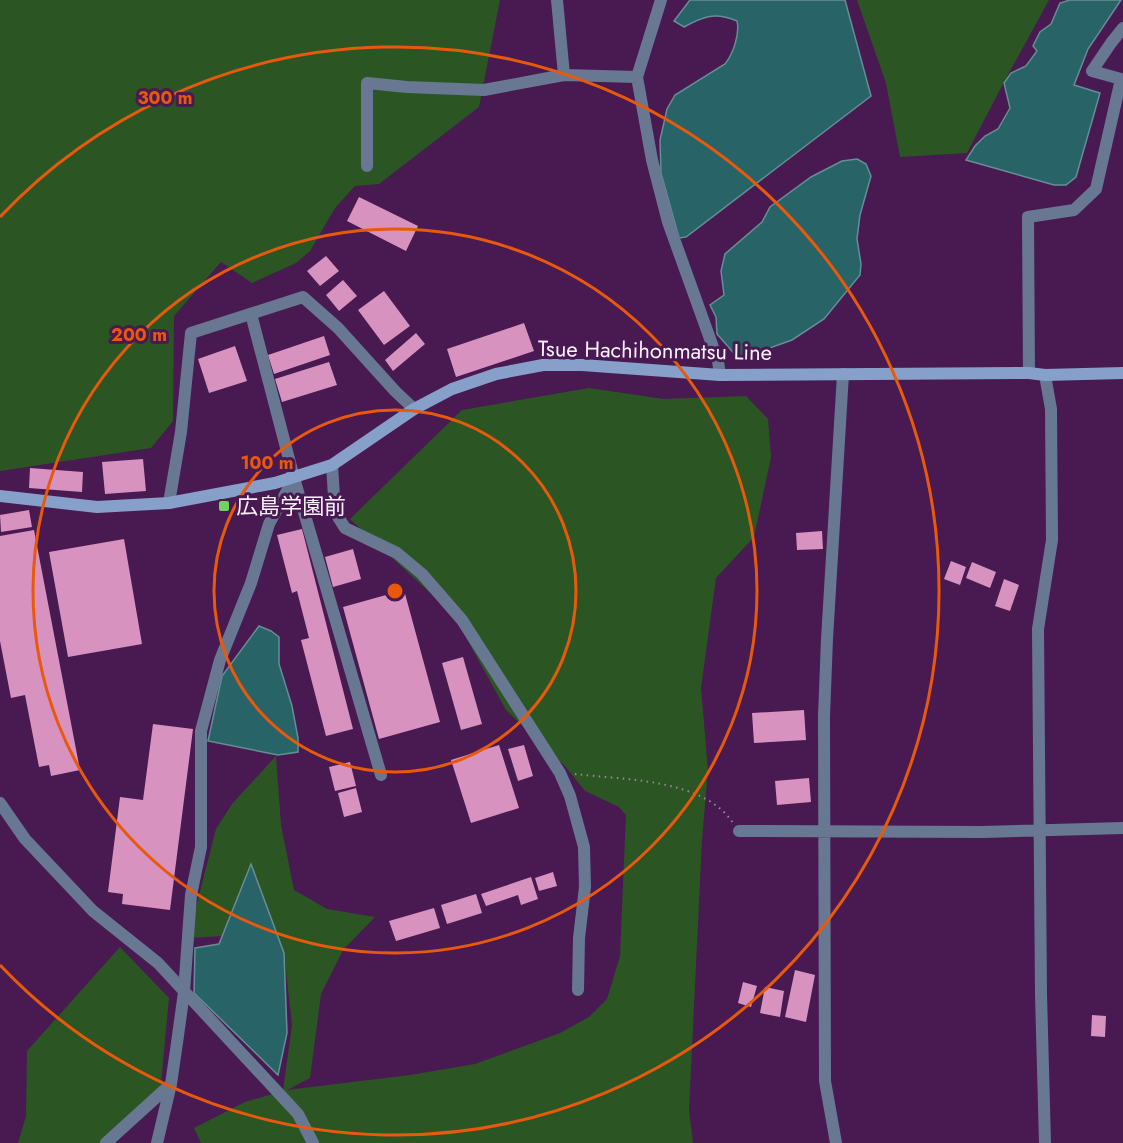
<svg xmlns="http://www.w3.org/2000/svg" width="1123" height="1143" viewBox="0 0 1123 1143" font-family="Jost,'Noto Sans JP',sans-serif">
  <rect width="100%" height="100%" fill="#481a51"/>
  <path fill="#2b5623" d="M0,0H500L479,107L379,184L355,186L335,208L310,251L296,263L252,283L221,262L174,316L173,421L151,448L0,471Z
    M857,0H1049L1004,82L967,153L900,157L886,83Z
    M589,388L663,399L746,396L768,419L771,457L754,537L716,578L701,688L708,770L702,840L689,1110L693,1143H201L194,1128L245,1102L283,1091L292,1025L284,953L251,865L222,936L188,938L216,829L232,804L276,756L281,825L294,890L327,909L375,917L343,950L321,994L310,1078L287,1090L410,1075L475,1064L560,1033L589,1017L607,999L620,956L626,815L619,807L585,791L565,766L506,710L453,614L350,519L462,410Z
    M120,947L169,998L160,1094L101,1143H18L26,1116L27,1051Z"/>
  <path fill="#286467" stroke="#678e94" stroke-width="1.5" d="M690,0H845L871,96L686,237L679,238L661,173L660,140L667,109L675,95L725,64C733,54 740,34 737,21C715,12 704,16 684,27L674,21Z
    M1070,0H1121L1088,49L1074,85L1100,93L1076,177L1066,185H1054L966,160L975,146L985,136L998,129L1010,108L1004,83L1011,73L1026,66L1037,51L1033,46L1040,32L1051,24L1060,3Z
    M857,159L866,164L871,176L860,215L857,239L861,264L860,275L824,319L792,340L739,359L717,334L716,317L710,305L724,295L721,271L725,254L762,222L770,207L811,177L842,161Z
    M259,626L271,631L279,637V664L292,706L298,738V752L278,755L208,741L222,676Z
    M251,864L284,953L287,1033L278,1075L194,993L195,948L219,944Z"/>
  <path fill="#d792bf" d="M359,197L418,226L406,251L347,221Z
    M326,256L339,271L320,286L307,271Z
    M343,280L357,296L339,311L326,295Z
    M384,291L410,326L384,345L358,310Z
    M524,323L534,351L456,377L447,349Z
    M416,333L425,344L393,371L385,360Z
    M324,336L330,355L274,374L268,355Z
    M235,346L247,381L209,393L198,359Z
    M329,362L337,385L282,402L275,379Z
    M143,459L146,491L105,494L102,462Z
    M30,468L83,472L82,492L29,488Z
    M29,510L32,527L1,532L0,515Z
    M302,529L353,729L326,736L301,640L309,638L297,591L292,593L277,535Z
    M34,530L80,770L51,776L49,765L39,767L25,695L11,698L0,641V536Z
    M822,531L823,549L797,550L796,533Z
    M124,539L142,644L68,657L49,552Z
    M353,549L361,579L333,587L325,557Z
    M951,561L966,567L960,585L944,579Z
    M972,562L996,572L990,588L966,578Z
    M1004,579L1019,585L1010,611L995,606Z
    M404,590L440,722L379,739L343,607Z
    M463,657L482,724L461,730L442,663Z
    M804,710L806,740L754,743L752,713Z
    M153,724L193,729L170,910L122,904L123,894L108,892L120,797L143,800Z
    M499,745L519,808L471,823L451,760Z
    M524,745L533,776L518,781L508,749Z
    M350,762L356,786L335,791L329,767Z
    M809,778L811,802L777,805L775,781Z
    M356,788L362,812L344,817L338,793Z
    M553,872L557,886L539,891L535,878Z
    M531,877L538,899L521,905L518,895L486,906L481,894Z
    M476,894L482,913L447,924L441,905Z
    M434,908L440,928L396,941L389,921Z
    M795,970L815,975L806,1022L785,1017Z
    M743,982L757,986L751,1007L738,1003Z
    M765,987L784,991L780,1017L760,1013Z
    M1092,1015L1106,1016L1105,1037L1091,1036Z"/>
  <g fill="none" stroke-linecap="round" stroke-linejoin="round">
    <path stroke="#a083a6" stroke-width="2" stroke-dasharray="1.5 4.5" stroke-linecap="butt" d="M575,774C623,780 703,778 733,823"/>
    <path stroke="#687893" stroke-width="12" d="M557,0L564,75
      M661,0L637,77L652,160L668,222L718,361L720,375
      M367,166V83L407,87L484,90L564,75L637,77
      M251,314L294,478L381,775
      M1029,373L1028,217L1074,210L1096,189L1121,79L1092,71L1111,43L1123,28
      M1045,375L1051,409L1052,540L1038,629L1041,994L1045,1143
      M332,465L335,512L345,528L397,553L422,574L462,620L560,773L570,796L584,847L585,887L579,938L578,990
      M169,503L181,432L191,333L303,297L338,328L395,391L414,409
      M0,803L25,839L93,911L158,963L298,1114L313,1143
      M739,831L982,832L1123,828
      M106,1143L171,1084
      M157,1143L171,1084L177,1043L184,992L191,895L201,847V731L220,660L251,583L269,524L294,478
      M836,1143L825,1081L824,716L827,639L843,374"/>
    <path stroke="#86a0ca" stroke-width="12" d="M0,496L97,507L169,503L275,483L332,465L414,409L452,389L496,374L543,365H582L720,375L1029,373L1045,375L1123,373"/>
  </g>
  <g fill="none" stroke="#e8590c" stroke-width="3">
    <circle cx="395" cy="591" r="181"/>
    <circle cx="395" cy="591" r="362"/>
    <path d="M0 217A544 544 0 1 1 0 965"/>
  </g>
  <rect fill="#71d35e" stroke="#481a51" stroke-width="2" x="218" y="500" width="12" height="12" rx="3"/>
  <g text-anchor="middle" stroke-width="6" stroke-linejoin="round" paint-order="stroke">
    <g font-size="22" fill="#fbf0fd" stroke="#481a51">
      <text transform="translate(655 350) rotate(1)" y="8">Tsue Hachihonmatsu Line</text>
    </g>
    <g font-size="22" fill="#fbf0fd" stroke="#481a51" text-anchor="start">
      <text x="236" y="514">広島学園前</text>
    </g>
  </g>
  <circle cx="395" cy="591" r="9" fill="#e8590c" stroke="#481a51" stroke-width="3"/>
  <g font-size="18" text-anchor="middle" font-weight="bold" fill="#e8590c" stroke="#481a51" stroke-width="6" stroke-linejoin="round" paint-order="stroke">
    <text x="165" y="104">300 m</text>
    <text x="139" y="341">200 m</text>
    <text x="267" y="469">100 m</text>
  </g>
</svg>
